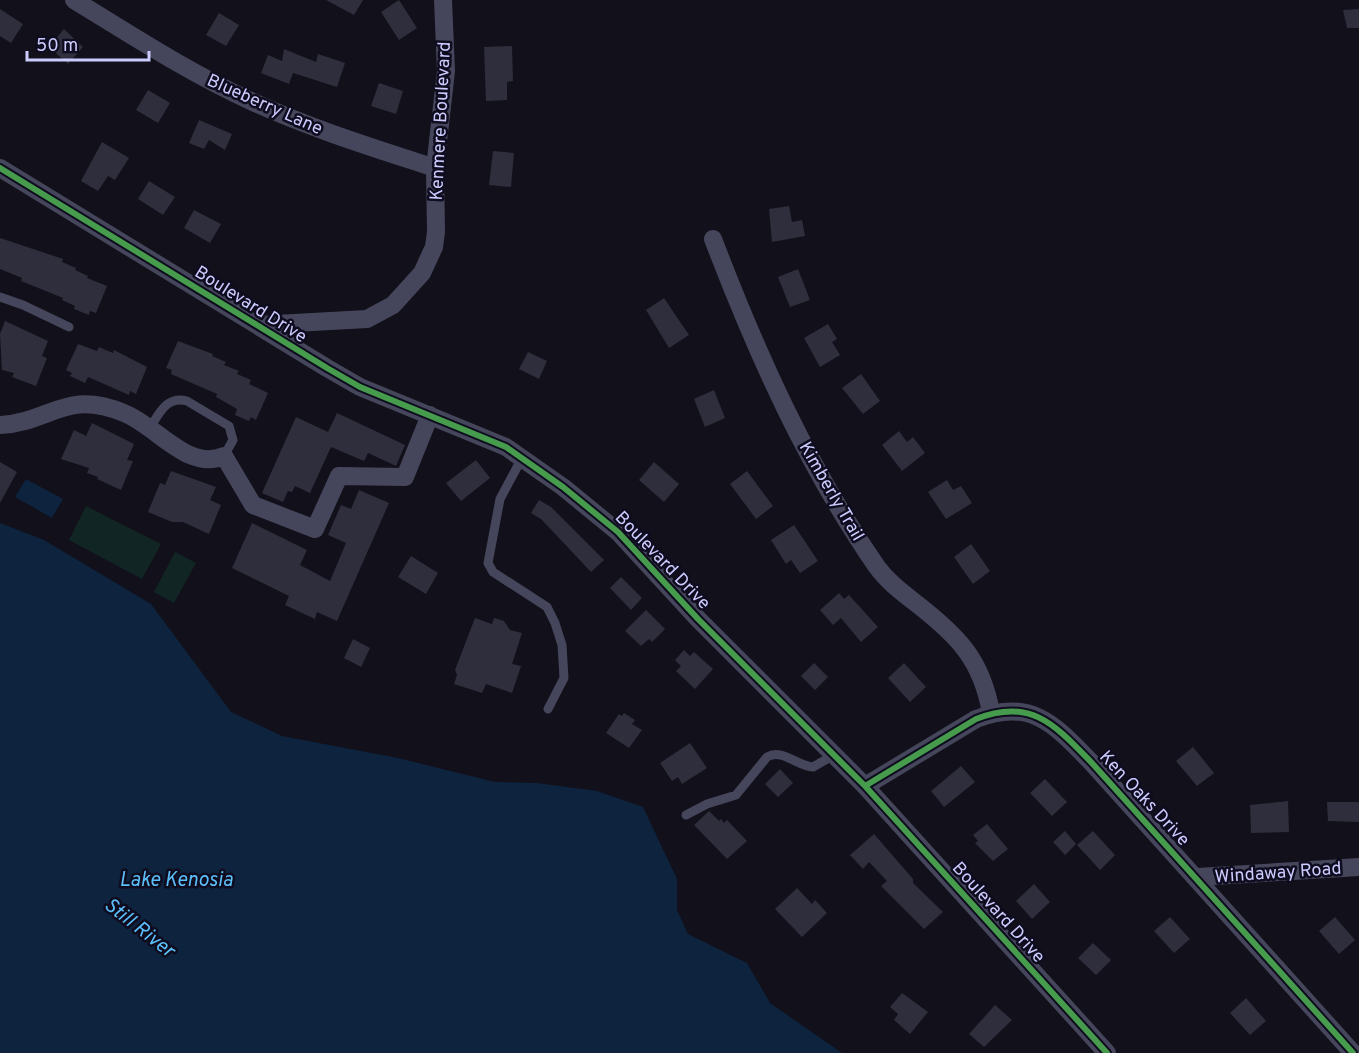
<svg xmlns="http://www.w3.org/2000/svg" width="1359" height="1053" viewBox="0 0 1359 1053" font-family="Overpass,sans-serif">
  <rect width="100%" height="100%" fill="#12101a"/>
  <path fill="#102524" d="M86,506L161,544L142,579L69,540Z
    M175,552L196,563L174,603L154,592Z"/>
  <path fill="#0d233e" d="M26,479L63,499L52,518L15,497Z
    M0,523L44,540L151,604L231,712L282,736L398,758L495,782L537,783L597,791L643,807L677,879V910L688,934L747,963L770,1003L842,1053H0Z"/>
  <path fill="#2e2e3c" d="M326,0H363L354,15Z
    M399,0L417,28L399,40L381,12Z
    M0,9L23,24L11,43L0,36Z
    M1359,9V28H1347L1343,10Z
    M219,13L239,25L226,46L206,35Z
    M64,29L83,47L68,64L49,47Z
    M512,46L513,81L507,82V100L486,101L484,47Z
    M284,49L316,62L318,54L345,63L337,87L293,73L289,84L261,73L268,55L282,61Z
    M379,83L403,91L396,114L371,106Z
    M148,90L170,103L158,123L136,110Z
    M199,120L232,134L225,150L209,140L204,149L189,143Z
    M102,142L129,158L115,180L108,176L98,191L81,181Z
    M493,151L514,153L511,187L489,185Z
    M149,181L175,197L163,215L138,199Z
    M789,206L792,222L802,220L805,236L772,242L769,209Z
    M194,210L221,224L210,243L184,228Z
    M0,238L63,259L62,262L76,268L75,270L88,276L87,278L107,286L96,313L90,311L89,315L74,309L75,306L62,300L63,298L21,281L22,278L0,269Z
    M798,269L810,300L790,307L778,277Z
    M664,298L689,335L669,348L646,310Z
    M5,321L48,341L42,356L47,358L36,386L12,377L14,373L2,370L0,334Z
    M828,324L837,339L832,342L840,355L820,367L804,338Z
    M178,341L213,354L212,356L226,362L224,365L239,371L237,374L251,380L249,384L268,393L256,420L251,417L249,421L235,415L237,409L216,397L217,394L171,374L172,370L166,368Z
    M78,344L97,351L99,347L113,353L114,350L147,367L136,394L130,391L129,395L88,377L85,383L70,376L72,373L66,370Z
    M528,352L547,361L539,379L519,369Z
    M861,374L880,401L863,414L842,388Z
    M714,390L725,418L705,427L694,399Z
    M337,413L405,445L396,466L368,453L364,461L331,447L310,493L295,486L292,492L288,491L283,502L262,493L296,417L328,432Z
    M92,423L134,444L127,460L133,461L121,490L97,479L98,477L87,473L89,468L61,459L74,430L86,436Z
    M899,431L907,442L913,437L925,453L902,471L882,445Z
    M476,460L490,478L461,501L446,483Z
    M0,462L17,472L0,503Z
    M654,462L679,484L664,502L639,480Z
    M171,471L216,487L210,500L221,505L209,534L183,522H172L148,512L160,483L165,485Z
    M747,471L773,506L756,519L730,484Z
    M947,480L953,490L961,486L972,503L946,519L928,492Z
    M359,490L389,503L337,621L317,612L315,619L285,605L289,596L232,568L252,523L307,550L300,565L330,581L346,543L328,535L341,505L351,509Z
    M539,500L551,507L604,560L591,572L541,519L531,513Z
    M794,525L818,561L800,573L791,560L786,564L771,540Z
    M971,544L990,571L973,584L954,557Z
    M411,556L438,573L426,594L398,577Z
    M621,577L642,598L631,610L610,588Z
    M839,593L844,599L849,595L878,627L861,642L841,618L833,625L820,610Z
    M646,610L665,629L652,642L649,639L641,646L625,631Z
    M475,618L492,624L494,618L504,621L510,630L522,633L512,664L521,666L512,693L486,684L482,693L454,684L457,675L455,670Z
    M353,639L370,648L361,667L344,658Z
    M684,650L690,656L694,652L713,669L695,689L676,671L681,666L675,660Z
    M814,663L828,677L815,690L801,676Z
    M904,663L926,687L910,702L888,678Z
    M624,713L635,720L632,724L642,730L629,748L606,733L619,714L622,716Z
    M690,743L707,768L682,784L678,777L672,781L660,763Z
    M1193,747L1214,773L1197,786L1176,761Z
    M961,766L975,782L944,807L931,791Z
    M780,769L793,783L778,797L765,784Z
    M1045,779L1067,802L1052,816L1030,793Z
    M1288,801L1289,832L1251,833L1250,805Z
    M1327,802H1359V822L1328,821Z
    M709,811L719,821L721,819L724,823L727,820L747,841L727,859L694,825Z
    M987,824L1008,849L993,861L975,843L978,841L973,835Z
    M1065,831L1076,844L1065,855L1053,842Z
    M1093,831L1115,855L1100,870L1077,845Z
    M874,834L913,879V883L943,912L924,929L881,886L887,881L869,862L863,869L850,855Z
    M1034,884L1050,902L1032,919L1016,901Z
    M797,888L812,904L815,900L827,913L802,937L775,909Z
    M1170,917L1190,939L1174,953L1154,931Z
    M1335,917L1355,940L1339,954L1319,931Z
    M1093,943L1111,960L1096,975L1078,958Z
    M902,993L928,1012L910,1034L894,1020L898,1014L890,1007Z
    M1246,998L1266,1021L1250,1035L1230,1013Z
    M995,1005L1012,1020L984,1047L969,1034Z"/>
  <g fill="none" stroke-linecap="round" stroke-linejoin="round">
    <path stroke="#45465b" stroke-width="9" d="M0,297L23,305L69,327
      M151,426C160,412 167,396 187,401L229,426L233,440L224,456
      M522,458L500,499L488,563L493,572L547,607L555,623L562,645L564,678L548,709
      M686,815L707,804L736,795L767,757C782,748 797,766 813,767L834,755"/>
    <path stroke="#45465b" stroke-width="18" d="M74,0C133,36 191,74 253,102C312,129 374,148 435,168
      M0,168L327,368L360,387L506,447L563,487L618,532L698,619L865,786L1107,1053
      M713,239C757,354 807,466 877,567C888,582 903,593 917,604C958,636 982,660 991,713
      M258,325L367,319L393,305L422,273L434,247L436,232L435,168L446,71L443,0
      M0,425C52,422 65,389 124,413C157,426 188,472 224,456L253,505L315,529L339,476L405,477L430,415
      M865,786L976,719C1031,697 1055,725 1091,762L1353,1053
      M1198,877L1359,867"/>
    <defs>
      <path id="cycleway" d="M0,168L327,368L360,387L506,447L563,487L618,532L698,619L865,786L1107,1053
        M865,786L976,719C1031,697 1055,725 1091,762L1353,1053"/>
    </defs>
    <use href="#cycleway" stroke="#0e0c1e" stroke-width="10"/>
    <use href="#cycleway" stroke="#469c4c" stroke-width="6"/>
  </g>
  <g text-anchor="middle" stroke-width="5" stroke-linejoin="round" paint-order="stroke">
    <g font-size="18" fill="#cccbfe" stroke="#0e0c1e">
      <text transform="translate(265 104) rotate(24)" y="6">Blueberry Lane</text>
      <text transform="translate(440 121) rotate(-87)" y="6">Kenmere Boulevard</text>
      <text transform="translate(251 304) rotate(32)" y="6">Boulevard Drive</text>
      <text transform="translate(832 491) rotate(60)" y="6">Kimberly Trail</text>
      <text transform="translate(663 560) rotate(46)" y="6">Boulevard Drive</text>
      <text transform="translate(1145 798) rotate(47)" y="6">Ken Oaks Drive</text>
      <text transform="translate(1278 872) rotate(-4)" y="6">Windaway Road</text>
      <text transform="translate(999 912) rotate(48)" y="6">Boulevard Drive</text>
    </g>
    <g font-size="20" font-style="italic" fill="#5bbffb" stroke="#0e0c1e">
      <text x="176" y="886">Lake Kenosia</text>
      <text transform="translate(140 927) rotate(38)" y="7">Still River</text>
    </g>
  </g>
  <path d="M27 51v9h122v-9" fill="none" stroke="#cccbfe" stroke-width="3"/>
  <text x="36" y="51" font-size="18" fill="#cccbfe" stroke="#0e0c1e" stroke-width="4.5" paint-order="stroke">50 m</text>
</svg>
